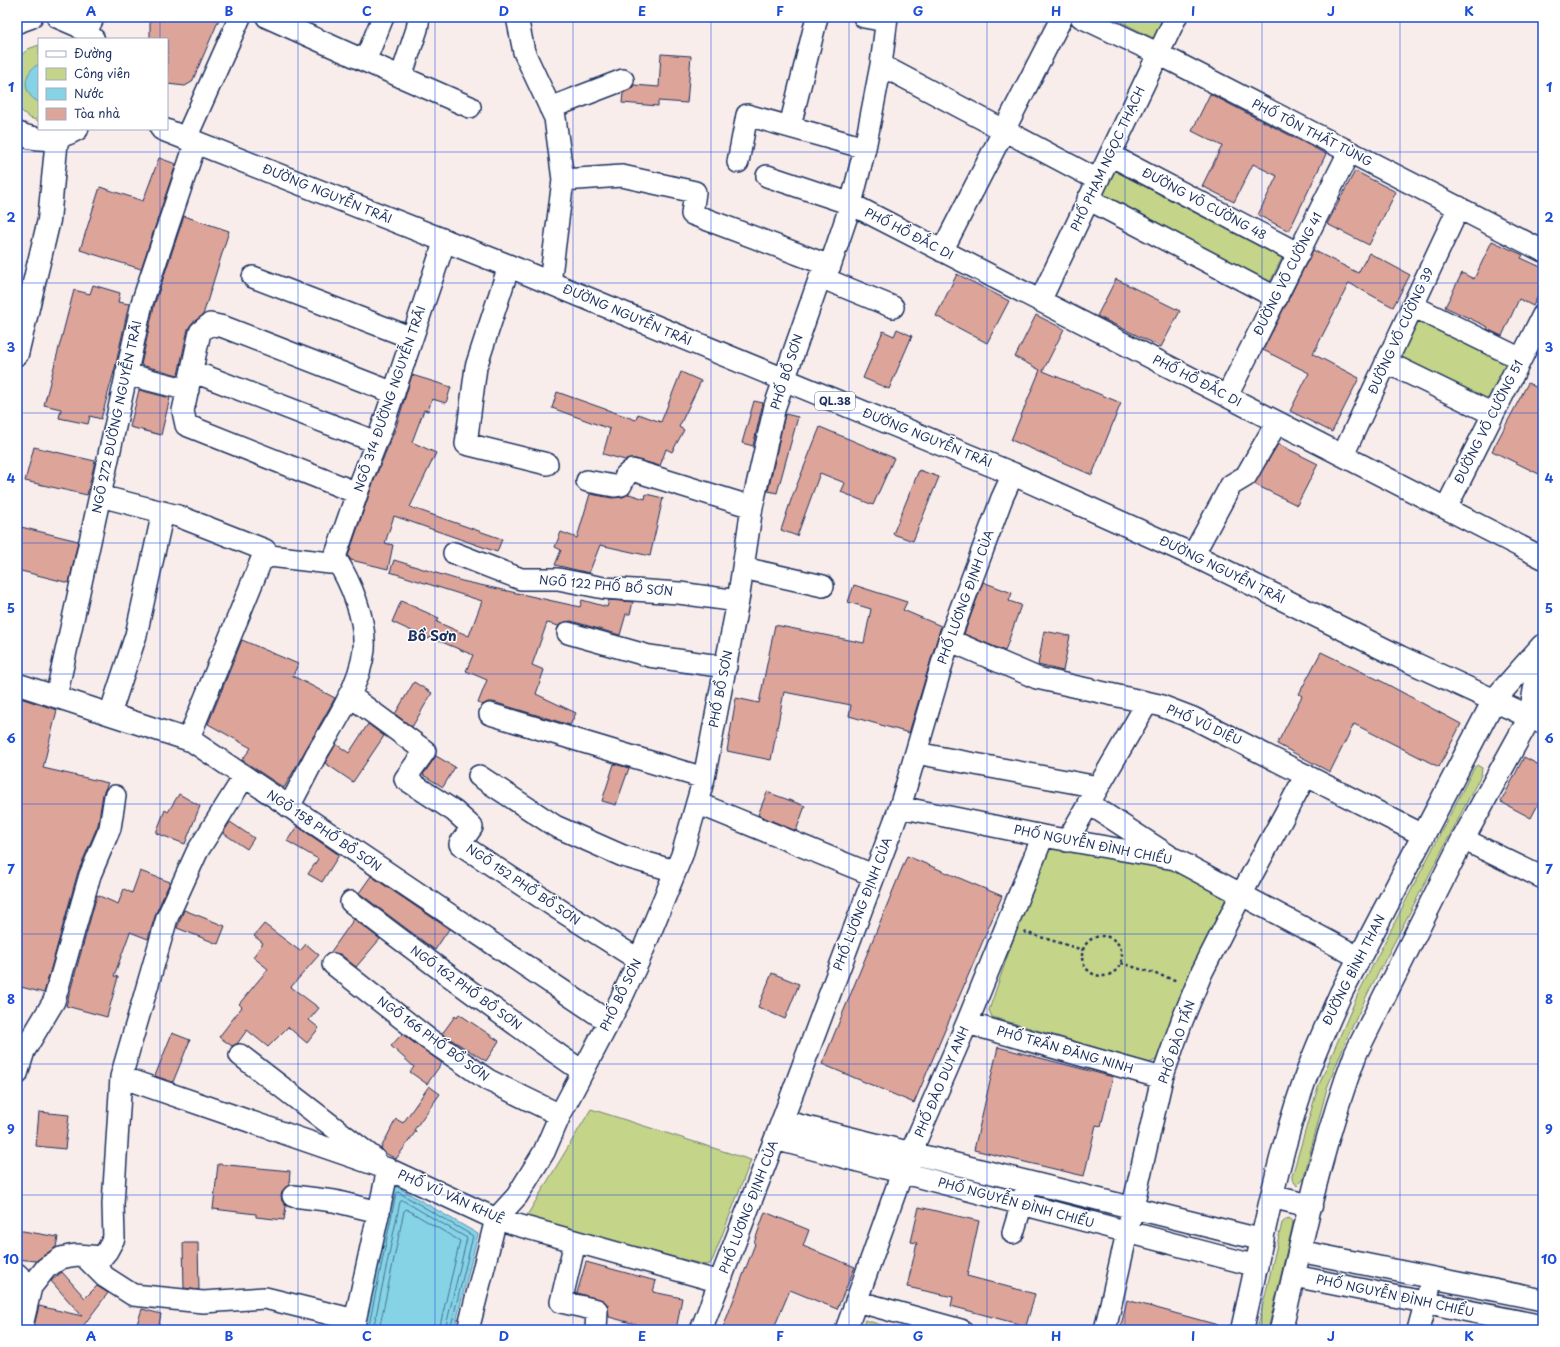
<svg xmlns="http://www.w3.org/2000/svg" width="1560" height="1347" viewBox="0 0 1560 1347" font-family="'Playpen Sans',sans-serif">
  <rect width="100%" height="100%" fill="#f8edeb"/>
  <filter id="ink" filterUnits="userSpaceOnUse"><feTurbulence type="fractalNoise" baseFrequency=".025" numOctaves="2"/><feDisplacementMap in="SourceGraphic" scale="8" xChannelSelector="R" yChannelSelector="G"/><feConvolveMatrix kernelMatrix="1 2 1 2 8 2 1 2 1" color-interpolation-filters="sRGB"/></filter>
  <g filter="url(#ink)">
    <path fill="#c4d488" stroke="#708273" d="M1111,17H1161L1165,19L1155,39Z
      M39,45V121L30,118L17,107V59L28,49Z
      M1111,169L1282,258L1270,282L1098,194Z
      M1416,309L1518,359L1492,412L1391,360Z
      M1477,765L1482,768L1481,775L1368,993L1347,1038L1327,1088L1303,1180L1297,1186L1292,1179V1176L1318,1087L1358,994L1474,768Z
      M1055,847L1170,862L1219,887L1226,898L1156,1060L1149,1063L992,1017L989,1010L1042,855Z
      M591,1109L751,1160L713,1259L710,1264L705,1265L529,1220L526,1217Z
      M1288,1218L1293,1222L1292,1228L1268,1330H1257L1282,1223Z
      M865,1320L898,1330H862Z"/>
    <path fill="#86d3e6" stroke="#5b91b0" d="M39,64V102C22,95 22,72 39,64Z
      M394,1185L478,1234L454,1330H364Z"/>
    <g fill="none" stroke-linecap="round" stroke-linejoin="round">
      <path stroke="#467194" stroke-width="1" d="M368,1330L396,1194L398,1192L473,1236L450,1330
        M373,1330L400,1202L402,1200L467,1238L445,1330
        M379,1330L404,1211L406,1209L460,1241L439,1330"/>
    </g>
    <path fill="#dda499" stroke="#1b2f5e" d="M150,17H220L192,82L185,86L167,84V39H150Z
      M661,54L691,56L687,103L658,101V106L622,103L623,93L632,88L634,85L659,87Z
      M1210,94L1326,154L1289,231L1258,215L1277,176L1253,164L1234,202L1202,186L1222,146L1192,131Z
      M159,158L176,164L141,269L80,250L100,187L143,201Z
      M1355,171L1396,192L1369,245L1327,224Z
      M184,216L229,231L203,315L192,323L188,329L178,375L141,365L154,306Z
      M1492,241L1523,255L1521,258L1543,268V286L1533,306L1519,299L1502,336L1487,329L1488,327L1445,307L1462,273L1474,279Z
      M1313,250L1358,273L1369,253L1410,275L1393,307L1349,283L1313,354L1359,378L1332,432L1290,411L1309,373L1263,350Z
      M957,274L1009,301L987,343L936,316Z
      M1116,279L1180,311L1161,347L1097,316Z
      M93,285L120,293L118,302L129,304L115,368L101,419L90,416L88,424L59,418L61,409L44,405L74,290L90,294Z
      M1036,315L1064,329L1043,371L1121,403L1092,475L1011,440L1040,370L1015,357Z
      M897,329L912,336L889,389L863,378L883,331L894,336Z
      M681,372L701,381L679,427L684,430L672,452L666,449L660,466L636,459L625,460L603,454L610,429L552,408L557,392L636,420L638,414L661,422Z
      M412,375L451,387L446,403L432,399L428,411L424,410L412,442L436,453L410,507L502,539L497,552L394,516L385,543L393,545L388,569L351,560L348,556L373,483L396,427Z
      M1528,383L1543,391V476L1492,451Z
      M139,390L170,398L161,435L130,427Z
      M754,401L763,403L753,446L742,443Z
      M785,414L798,417L777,493L768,491Z
      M820,427L894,458L873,505L841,492L845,483L820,473L797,536L781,530L792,497Z
      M1278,444L1318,464L1297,505L1254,484Z
      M34,447L95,461L87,495L25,481Z
      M919,470L939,477L913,541L893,534Z
      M590,494L612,498L623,497L629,494L645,499L646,494L663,498L650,556L600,545L589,573L555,565L561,550L555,547L561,532L577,538Z
      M17,526L78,541L69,583L17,570Z
      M394,560L462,581L580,607L582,600L607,607L609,600L633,602L630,614H626L620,635L571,621L565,622L559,626L547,623L532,665L544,670L536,694L576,713L570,725L493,702H488L482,705L478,703L487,680L466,671L473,655L430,637L429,639L392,622L401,601L439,618L437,622L469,636L482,601L390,572Z
      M983,582L1012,593L1009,601L1021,605L1005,651L964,634Z
      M854,585L907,602L903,610L941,626L909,733L849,716L851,705L784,692L771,760L727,751L736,698L759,703L775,625L864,643L871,609L848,602Z
      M1044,631L1070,636L1063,671L1038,665Z
      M242,640L298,664L293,676L335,698L284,788L242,760L251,748L208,724Z
      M1321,652L1383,682L1461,724L1439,767L1354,724L1330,772L1277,744L1302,696L1299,694Z
      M414,682L432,693L412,727L395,714Z
      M17,697L57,710L43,768L108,783L103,794L98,825L78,872L44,993L17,986Z
      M368,724L384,736L353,782L325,763L336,744L349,753Z
      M436,756L455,767L443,787L423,775Z
      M1524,757L1543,767V795L1531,818L1501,802Z
      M614,764L629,768L616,805L602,801Z
      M767,792L805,806L796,831L758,815Z
      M179,794L200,806L185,844L156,833L165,810L168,812Z
      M230,822L254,838L247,849L223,833Z
      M297,826L339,855L322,882L308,874L318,859L287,841Z
      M907,856L1002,896L914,1103L822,1064Z
      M140,871L170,882L156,913L148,939L130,932L114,976L118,977L107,1017L66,1006L97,895L118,904L124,889L132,893Z
      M371,876L449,929L435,950L359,893Z
      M184,910L225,926L218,944L177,928Z
      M354,919L380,939L356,967L340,954L330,953Z
      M264,924L300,951L306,944L319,955L291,987L319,1008L309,1020L319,1028L307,1043L288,1027L268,1047L247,1030L237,1044L232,1046L219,1037L242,1007L239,1004L268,969L253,957L263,943L254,936Z
      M772,973L799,984L785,1019L758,1007Z
      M459,1014L499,1041L486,1061L442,1034L455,1016L457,1018Z
      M172,1033L190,1040L173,1082L155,1076Z
      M402,1034L442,1063L427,1084L410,1072L414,1067L391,1046Z
      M998,1047L1113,1077L1101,1126L1096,1125L1084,1176L974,1150Z
      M429,1086L440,1094L414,1130L416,1131L396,1159L385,1153L381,1148L396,1119L403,1123Z
      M39,1112L69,1115L65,1149L36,1146Z
      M218,1164L290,1171L289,1185L284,1189L281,1195L282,1201L286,1206L284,1220L256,1217V1214L213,1209Z
      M919,1207L979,1221L967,1276L1035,1294L1026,1326L951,1306L953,1297L907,1287L917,1243L911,1242Z
      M765,1212L809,1230L803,1246L855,1267L837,1309L790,1290L773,1330H722L755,1244L754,1243Z
      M17,1230L58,1237L56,1247L36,1261L17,1259Z
      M183,1243H198L199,1290L184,1288Z
      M586,1262L656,1281L653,1292L682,1298L676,1330H657L609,1317L608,1305L604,1301L577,1293Z
      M62,1272L85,1298L97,1286L108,1293L80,1330H33L39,1306L82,1316L51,1281Z
      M1127,1300L1218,1325V1330H1120Z
      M142,1309L161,1314L158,1330H135Z"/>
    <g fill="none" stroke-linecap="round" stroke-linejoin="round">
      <defs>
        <path id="minor" d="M267,17L365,61
          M383,17L365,61L470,107
          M517,17L524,52L555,118L563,180L550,283
          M864,17L886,21
          M1081,17L1157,53L1543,251
          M881,65L1098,180
          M401,77L417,29L419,17
          M550,108L623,80
          M790,126L817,17
          M186,138L240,17
          M1110,155L1299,254
          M738,162L747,115L865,148
          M767,176L851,204L1543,558
          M563,180L622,176L695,192L692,214L830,266
          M1088,199L1277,298
          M942,251L1062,17
          M509,266L476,367L466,444L547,464
          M253,277L412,338
          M820,277L893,307
          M1040,301L1176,17
          M1413,306L1521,359
          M1386,362L1493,414
          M192,371L376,442
          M126,374L188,390
          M1227,396L1349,152
          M1343,455L1459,207
          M587,481L614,486L621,485L626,475L632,470L752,507
          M357,493L186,425L183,411L200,332L210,324L224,327L394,393
          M100,496L178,516L265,550L270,556
          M1446,508L1543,315
          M454,553L521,579H558L604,588L679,593L738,601
          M1193,555L1231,485L1246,476L1277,422
          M743,568L823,586
          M568,633L649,656L726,667
          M949,640L1037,678L1159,705L1193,718L1423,835
          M17,684L192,741L609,1022
          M349,695L425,751L405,779L454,811L472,827L460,844L563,912L639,960
          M56,697L142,303L196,142
          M110,714L136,635L163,512
          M490,714L704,778
          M188,740L261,561L270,556L330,563L333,561L335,557L362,479L383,425L445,240
          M916,753L1098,787
          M479,776L555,826L623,856L675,871
          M244,777L197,852L167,918L121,1077L388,1169
          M697,803L873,875
          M1088,803L1168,855
          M289,807C298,790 307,772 316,755C334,725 360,685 364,650C366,618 351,583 335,557
          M900,807L1043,836L1175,859L1360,958
          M1463,839L1543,878
          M1067,841L1147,703
          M351,902C427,960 503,1017 582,1071
          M333,964L427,1038L488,1080L560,1115
          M967,1023L1162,1078
          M240,1055L375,1159
          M17,1074L24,1051L54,1001L90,875L110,828L115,796
          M782,1121L1263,1240
          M775,1139L1257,1266
          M293,1196L334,1201L379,1212
          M1013,1233L1026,1190
          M575,1242L561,1302L597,1310L596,1330
          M1299,1251L1543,1300
          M84,1256L105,1277L133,1295L203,1302L265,1298L355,1320
          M17,1274L31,1287
          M1294,1276L1543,1326
          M856,1301L961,1330
          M21,1330L31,1287L46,1268L61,1258L70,1256L77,1255L102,1257L107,1251L114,1238L113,1204L121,1077
          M353,1330L388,1169L496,1219L720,1282
          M468,1330L496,1219L517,1196L544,1152L560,1115L621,999L639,960L682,855L704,778L738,601L752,507L775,406L820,277L830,266L851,204L865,148L881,65L887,17
          M701,1330L782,1121L900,807L949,640L1002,498L1013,474
          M846,1330L902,1173L967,1023L1043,836
          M1105,1330L1162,1078L1182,1021L1202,972L1241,895L1306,775
          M1418,1330L1429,1290"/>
        <path id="major" d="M86,31L93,17
          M17,354L49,220L57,138
          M1273,1197L1311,1206
          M1242,1330C1261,1248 1276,1162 1304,1082C1314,1052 1328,1022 1341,993L1494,700L1542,646
          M1281,1330C1303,1237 1322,1142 1356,1053L1463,839L1530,717L1542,646"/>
        <path id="highway" d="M58,17L79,26L93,39
          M17,22L31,17
          M162,129L509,266L1013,474L1193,555L1400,657L1543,723
          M17,133C37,142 58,140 77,129"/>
      </defs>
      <use href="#minor" stroke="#1b2f5e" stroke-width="24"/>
      <use href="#major" stroke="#1b2f5e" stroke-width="25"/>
      <use href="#highway" stroke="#1b2f5e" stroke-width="25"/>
      <path stroke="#1b2f5e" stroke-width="2.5" stroke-dasharray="3 3" stroke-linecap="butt" d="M1024,932L1083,950
        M1082 956a20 20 0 1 1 40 0a20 20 0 1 1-40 0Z
        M1121,963L1178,981"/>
      <use href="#minor" stroke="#fff" stroke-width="21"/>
      <use href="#major" stroke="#fff" stroke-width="22"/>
      <use href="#highway" stroke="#fff" stroke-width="22"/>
    </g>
  </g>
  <path fill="none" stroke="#1d4ed8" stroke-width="1" stroke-opacity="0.55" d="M160,17V39M298,17V1330M435,17V1330M573,17V1330M711,17V1330M849,17V1330M987,17V1330M1125,17V1330M1262,17V1330M1400,17V1330M160,129V1330M17,152H1543M17,283H1543M17,413H1543M17,543H1543M17,674H1543M17,804H1543M17,934H1543M17,1064H1543M17,1195H1543"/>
  <g text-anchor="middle" stroke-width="3" stroke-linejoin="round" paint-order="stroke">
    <rect fill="#fff" stroke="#5f6d8e" stroke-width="1" x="815" y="392" width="40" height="18" rx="3"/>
    <g font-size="11" font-weight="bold" fill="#1b2f5e">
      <text x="835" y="405">QL.38</text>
    </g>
    <g font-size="12" fill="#1b2f5e" stroke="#fff">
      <text transform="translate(1312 133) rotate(27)" y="4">PHỐ TÔN THẤT TÙNG</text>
      <text transform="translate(1108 159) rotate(-65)" y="4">PHỐ PHẠM NGỌC THẠCH</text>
      <text transform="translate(327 194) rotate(22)" y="4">ĐƯỜNG NGUYỄN TRÃI</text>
      <text transform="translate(1204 204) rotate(28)" y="4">ĐƯỜNG VÕ CƯỜNG 48</text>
      <text transform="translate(909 234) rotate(27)" y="4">PHỐ HỒ ĐẮC DI</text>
      <text transform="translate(1288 274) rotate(-63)" y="4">ĐƯỜNG VÕ CƯỜNG 41</text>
      <text transform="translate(627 315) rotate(23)" y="4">ĐƯỜNG NGUYỄN TRÃI</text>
      <text transform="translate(1401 331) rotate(-65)" y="4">ĐƯỜNG VÕ CƯỜNG 39</text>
      <text transform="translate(787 372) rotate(-72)" y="4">PHỐ BỒ SƠN</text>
      <text transform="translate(1197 381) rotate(27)" y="4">PHỐ HỒ ĐẮC DI</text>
      <text transform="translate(390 399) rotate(-71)" y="4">NGÕ 314 ĐƯỜNG NGUYỄN TRÃI</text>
      <text transform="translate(117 417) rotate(-78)" y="4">NGÕ 272 ĐƯỜNG NGUYỄN TRÃI</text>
      <text transform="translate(1489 422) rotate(-63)" y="4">ĐƯỜNG VÕ CƯỜNG 51</text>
      <text transform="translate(927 438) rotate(22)" y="4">ĐƯỜNG NGUYỄN TRÃI</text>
      <text transform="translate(1222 570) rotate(26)" y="4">ĐƯỜNG NGUYỄN TRÃI</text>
      <text transform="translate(606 586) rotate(5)" y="4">NGÕ 122 PHỐ BỒ SƠN</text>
      <text transform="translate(966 597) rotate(-70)" y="4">PHỐ LƯƠNG ĐỊNH CỦA</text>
      <text transform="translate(721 689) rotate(-79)" y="4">PHỐ BỒ SƠN</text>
      <text transform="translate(1204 725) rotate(24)" y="4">PHỐ VŨ DIỆU</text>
      <text transform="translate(324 831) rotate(34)" y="4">NGÕ 158 PHỐ BỒ SƠN</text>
      <text transform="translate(1093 845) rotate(11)" y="4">PHỐ NGUYỄN ĐÌNH CHIỂU</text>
      <text transform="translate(523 885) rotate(34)" y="4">NGÕ 152 PHỐ BỒ SƠN</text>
      <text transform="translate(863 904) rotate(-69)" y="4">PHỐ LƯƠNG ĐỊNH CỦA</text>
      <text transform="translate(1354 970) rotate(-63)" y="4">ĐƯỜNG BÌNH THAN</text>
      <text transform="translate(466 988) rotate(36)" y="4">NGÕ 162 PHỐ BỒ SƠN</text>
      <text transform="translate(621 995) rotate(-64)" y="4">PHỐ BỒ SƠN</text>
      <text transform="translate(433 1039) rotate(36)" y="4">NGÕ 166 PHỐ BỒ SƠN</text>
      <text transform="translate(1177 1042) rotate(-71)" y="4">PHỐ ĐÀO TẤN</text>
      <text transform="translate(1065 1050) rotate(16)" y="4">PHỐ TRẦN ĐĂNG NINH</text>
      <text transform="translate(942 1082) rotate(-67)" y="4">PHỐ ĐÀO DUY ANH</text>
      <text transform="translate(451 1197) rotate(24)" y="4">PHỐ VŨ VĂN KHUÊ</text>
      <text transform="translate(1016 1203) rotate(15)" y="4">PHỐ NGUYỄN ĐÌNH CHIỂU</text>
      <text transform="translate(749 1207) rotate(-69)" y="4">PHỐ LƯƠNG ĐỊNH CỦA</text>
      <text transform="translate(1395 1296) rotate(12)" y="4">PHỐ NGUYỄN ĐÌNH CHIỂU</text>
    </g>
    <g font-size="14" font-weight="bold" fill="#1b2f5e" stroke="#fff">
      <text x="432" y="641">Bồ Sơn</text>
    </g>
  </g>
  <rect width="1560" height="1347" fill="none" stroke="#fff" stroke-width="44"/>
  <rect x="38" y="38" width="130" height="92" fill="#ffffff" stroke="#a4acbf"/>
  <rect x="46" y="51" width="20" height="6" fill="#ffffff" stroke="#a4acbf"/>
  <text x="74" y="58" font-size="12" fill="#1b2f5e">Đường</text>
  <rect x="46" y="68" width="20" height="12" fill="#c4d488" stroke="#a4acbf"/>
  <text x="74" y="78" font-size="12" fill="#1b2f5e">Công viên</text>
  <rect x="46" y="88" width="20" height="12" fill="#86d3e6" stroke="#a4acbf"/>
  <text x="74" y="98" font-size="12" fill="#1b2f5e">Nước</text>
  <rect x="46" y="108" width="20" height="12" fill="#dda499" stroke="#a4acbf"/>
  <text x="74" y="118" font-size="12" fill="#1b2f5e">Tòa nhà</text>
  <rect x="22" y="22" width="1516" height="1303" fill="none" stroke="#1d4ed8" stroke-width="1.5"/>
  <g font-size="13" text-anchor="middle" font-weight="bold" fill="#1d4ed8">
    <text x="91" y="16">A</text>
    <text x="229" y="16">B</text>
    <text x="367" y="16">C</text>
    <text x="504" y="16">D</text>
    <text x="642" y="16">E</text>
    <text x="780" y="16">F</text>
    <text x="918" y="16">G</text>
    <text x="1056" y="16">H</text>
    <text x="1193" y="16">I</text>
    <text x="1331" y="16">J</text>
    <text x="1469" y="16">K</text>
    <text x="11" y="92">1</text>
    <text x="1549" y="92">1</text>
    <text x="11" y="222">2</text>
    <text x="1549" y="222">2</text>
    <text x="11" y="352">3</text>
    <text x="1549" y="352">3</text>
    <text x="11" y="483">4</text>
    <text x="1549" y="483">4</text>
    <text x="11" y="613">5</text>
    <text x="1549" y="613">5</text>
    <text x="11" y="743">6</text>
    <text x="1549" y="743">6</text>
    <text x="11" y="874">7</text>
    <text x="1549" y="874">7</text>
    <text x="11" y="1004">8</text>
    <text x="1549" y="1004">8</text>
    <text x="11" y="1134">9</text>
    <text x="1549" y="1134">9</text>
    <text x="11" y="1264">10</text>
    <text x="1549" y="1264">10</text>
    <text x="91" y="1341">A</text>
    <text x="229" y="1341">B</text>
    <text x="367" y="1341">C</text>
    <text x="504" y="1341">D</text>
    <text x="642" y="1341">E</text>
    <text x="780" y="1341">F</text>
    <text x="918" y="1341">G</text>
    <text x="1056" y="1341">H</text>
    <text x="1193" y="1341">I</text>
    <text x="1331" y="1341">J</text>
    <text x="1469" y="1341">K</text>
  </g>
</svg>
